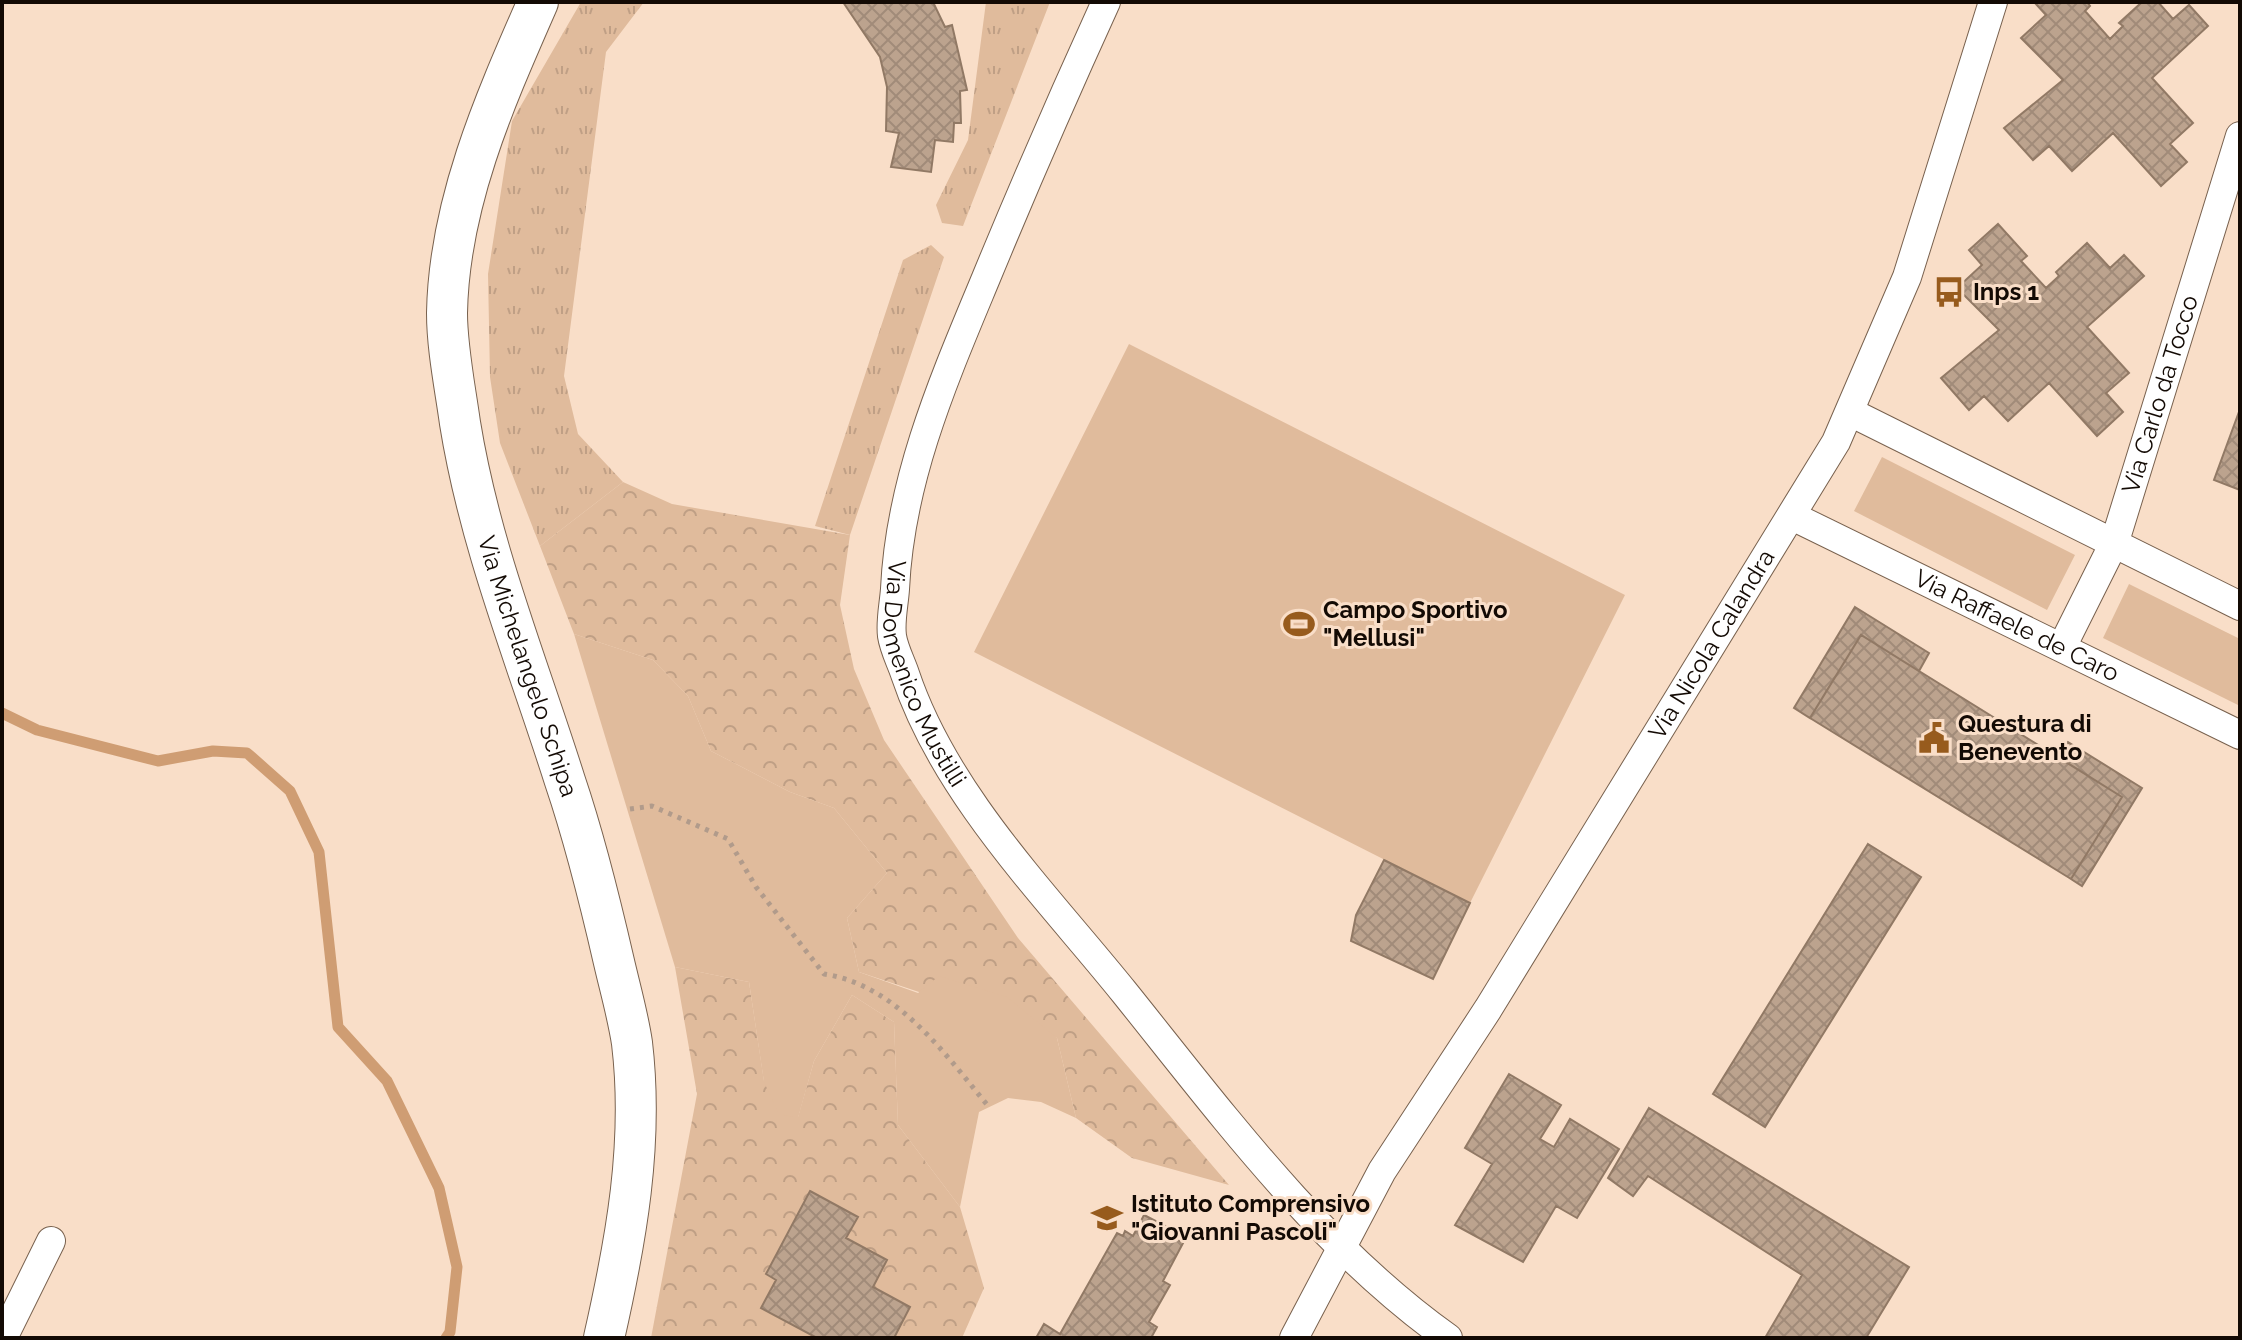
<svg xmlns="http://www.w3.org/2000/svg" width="2242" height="1340" viewBox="0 0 2242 1340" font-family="Raleway,sans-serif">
  <defs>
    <pattern id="grass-tufts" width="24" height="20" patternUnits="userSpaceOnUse" patternTransform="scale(2)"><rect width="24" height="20" fill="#e0bb9c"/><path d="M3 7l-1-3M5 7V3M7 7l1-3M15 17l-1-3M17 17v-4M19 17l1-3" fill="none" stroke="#bf9f85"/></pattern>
    <pattern id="forest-crowns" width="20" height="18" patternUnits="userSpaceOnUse" patternTransform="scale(2)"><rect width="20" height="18" fill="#e0bb9c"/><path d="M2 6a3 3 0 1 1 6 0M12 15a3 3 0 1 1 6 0" fill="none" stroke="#bf9f85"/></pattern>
    <pattern id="building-cross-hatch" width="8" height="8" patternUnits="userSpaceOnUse" patternTransform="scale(2)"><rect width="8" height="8" fill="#bca38e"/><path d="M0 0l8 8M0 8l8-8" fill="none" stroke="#a18b79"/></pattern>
  </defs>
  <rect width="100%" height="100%" fill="#f9dec8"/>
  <path fill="url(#grass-tufts)" d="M581,2H644L606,52L564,376L578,434L623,482L540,546L500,443L490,377L488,274L512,121Z
    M986,2H1050L963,226L942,223L936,205L968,140Z
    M931,245L944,257L850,535L815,526L903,260Z"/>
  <path fill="url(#forest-crowns)" d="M623,482L672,504L850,535L840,605L854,669L884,740L1018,938L1229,1185L1132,1158L1076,1118L1057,1038L859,972L847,918L887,873L834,808L790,792L711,751L688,696L653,660L574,634L540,546Z
    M675,967L749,982L764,1081L798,1117L814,1061L852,995L894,1022L898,1125L960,1207L984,1288L962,1338H651L697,1094Z"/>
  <path fill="#e0bb9c" d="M1129,344L1625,595L1470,903L974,652Z
    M1882,457L2075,555L2047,610L1854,511Z
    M2129,584L2240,639V706L2103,638Z
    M574,634L653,660L688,696L711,751L790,792L834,808L887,873L847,918L859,972L918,993L939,976L1007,997L1057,1038L1076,1118L1041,1102L1008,1098L979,1112L960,1207L898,1125L894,1022L852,995L814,1061L798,1118L779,1114L764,1082L749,982L675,967Z"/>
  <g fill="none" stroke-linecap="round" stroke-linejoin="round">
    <path stroke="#cf9d73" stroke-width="11" d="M2,713L37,730L158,761L213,751L247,753L290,791L319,852L338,1027L387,1081L439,1188L457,1267L450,1332L446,1338"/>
  </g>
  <path fill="url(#building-cross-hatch)" stroke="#917965" stroke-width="2" d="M843,2H933L945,27L952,25L967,90L960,91L961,123H954L953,142L935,140L931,172L891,167L899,133L886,131L887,87L880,57Z
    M2034,2H2087L2090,6L2085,11L2110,39L2123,26L2119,23L2142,2H2158L2173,19L2189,5L2208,26L2152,78L2193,123L2170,144L2187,162L2161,186L2113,133L2072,171L2049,146L2033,160L2004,128L2063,80L2021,38L2046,15Z
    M1998,224L2027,256L2021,261L2046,288L2059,276L2056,272L2087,243L2110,268L2124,255L2144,276L2087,327L2129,373L2106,393L2123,412L2097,436L2049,383L2008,421L1984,396L1969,410L1941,378L1999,330L1957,288L1982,265L1969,250Z
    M2240,409V490L2214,480Z
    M1855,607L1929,653L1919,671L1861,635L1810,718L1794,708Z
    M1861,635L2122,797L2071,879L1810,718Z
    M2068,742L2142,788L2082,886L2071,879L2122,797L2058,757Z
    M1868,844L1921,877L1765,1127L1713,1094Z
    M1384,860L1470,903L1433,979L1351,941L1356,915Z
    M1509,1074L1561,1105L1540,1139L1554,1147L1570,1119L1619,1149L1577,1218L1556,1206L1523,1262L1455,1225L1492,1164L1465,1148Z
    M1649,1108L1909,1267L1866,1338H1765L1802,1275L1648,1176L1633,1196L1608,1178Z
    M810,1191L858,1217L846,1238L887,1260L873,1287L910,1307L894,1338H817L761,1308L776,1280L766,1274Z
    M1144,1215L1171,1229L1168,1234L1183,1243L1163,1281L1170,1285L1149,1322L1157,1327L1151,1338H1036L1044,1324L1060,1334L1117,1233L1123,1236L1125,1231L1133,1236Z"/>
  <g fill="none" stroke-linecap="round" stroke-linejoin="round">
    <defs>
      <g id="minor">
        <path id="s1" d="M1106,2C1064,94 1024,186 986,278C944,379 900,479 895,589C894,604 890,621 892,636C894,649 901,662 905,674C945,794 1045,894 1124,992C1222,1114 1319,1246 1448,1338"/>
        <path d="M1850,412L2240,606"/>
        <path id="s2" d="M1792,516L2240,735"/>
        <path id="s3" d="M2062,647L2115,541L2240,136"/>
        <path d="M3,1338L51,1241"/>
        <path id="s4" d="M1294,1338L1382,1171L1488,1009L1836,442L1907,277L1993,2"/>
      </g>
      <g id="secondary">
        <path id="s5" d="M538,2C495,100 449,203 447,313C447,348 455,387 460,423C480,547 527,661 565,781C585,840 600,901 614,962C620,988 628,1016 632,1043C644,1143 626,1241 604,1338"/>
      </g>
    </defs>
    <use href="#minor" stroke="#78614e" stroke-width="30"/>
    <use href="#secondary" stroke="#78614e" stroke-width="42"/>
    <path stroke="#b19b8b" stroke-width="5" stroke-dasharray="4 6" stroke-linecap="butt" d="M630,809L652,806L728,839L756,887L824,974C897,985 945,1054 989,1107"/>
    <use href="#minor" stroke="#fff" stroke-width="28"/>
    <use href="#secondary" stroke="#fff" stroke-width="40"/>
  </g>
  <defs>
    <symbol id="bus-bare" viewBox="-9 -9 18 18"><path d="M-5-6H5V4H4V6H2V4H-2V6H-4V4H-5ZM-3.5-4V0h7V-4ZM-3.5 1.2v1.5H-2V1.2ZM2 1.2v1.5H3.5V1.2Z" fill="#975b1d" stroke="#f9dec8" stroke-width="2.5" paint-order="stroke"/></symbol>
    <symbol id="stadium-bare" viewBox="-9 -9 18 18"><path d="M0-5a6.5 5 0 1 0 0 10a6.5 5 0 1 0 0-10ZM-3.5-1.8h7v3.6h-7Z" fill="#975b1d" stroke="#f9dec8" stroke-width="2.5" paint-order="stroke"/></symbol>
    <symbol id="civic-bare" viewBox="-9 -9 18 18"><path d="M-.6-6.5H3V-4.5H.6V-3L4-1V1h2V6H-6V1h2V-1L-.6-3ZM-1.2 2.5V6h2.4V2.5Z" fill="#975b1d" stroke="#f9dec8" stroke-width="2.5" paint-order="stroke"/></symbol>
    <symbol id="school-bare" viewBox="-9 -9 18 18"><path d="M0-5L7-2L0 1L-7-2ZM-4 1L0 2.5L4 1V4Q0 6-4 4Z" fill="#975b1d" stroke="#f9dec8" stroke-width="2.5" paint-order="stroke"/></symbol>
  </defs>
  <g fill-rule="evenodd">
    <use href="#bus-bare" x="1927" y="270" width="44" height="44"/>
    <use href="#stadium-bare" x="1277" y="602" width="44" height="44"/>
    <use href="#civic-bare" x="1912" y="716" width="44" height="44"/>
    <use href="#school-bare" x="1085" y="1196" width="44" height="44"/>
  </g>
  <g text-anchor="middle" stroke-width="6" stroke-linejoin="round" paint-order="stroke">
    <g font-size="24" font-weight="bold" fill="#130a04" stroke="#f9dec8" text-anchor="start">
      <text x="1973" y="300">Inps 1</text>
      <text x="1323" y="618">Campo Sportivo<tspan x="1323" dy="28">"Mellusi"</tspan></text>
      <text x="1958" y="732">Questura di<tspan x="1958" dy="28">Benevento</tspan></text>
      <text x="1131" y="1212">Istituto Comprensivo<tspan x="1131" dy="28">"Giovanni Pascoli"</tspan></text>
    </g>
    <g font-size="24" fill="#130a04" stroke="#f9dec8">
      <text dy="8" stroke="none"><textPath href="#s3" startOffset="272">Via Carlo da Tocco</textPath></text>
      <text dy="8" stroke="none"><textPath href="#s2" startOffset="250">Via Raffaele de Caro</textPath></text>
      <text dy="8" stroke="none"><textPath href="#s4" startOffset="810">Via Nicola Calandra</textPath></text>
      <text dy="8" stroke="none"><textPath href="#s5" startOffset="690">Via Michelangelo Schipa</textPath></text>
      <text dy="8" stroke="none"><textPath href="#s1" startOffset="718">Via Domenico Mustilli</textPath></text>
    </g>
  </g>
  <rect width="2242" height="1340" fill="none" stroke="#130a04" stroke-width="8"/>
</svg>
